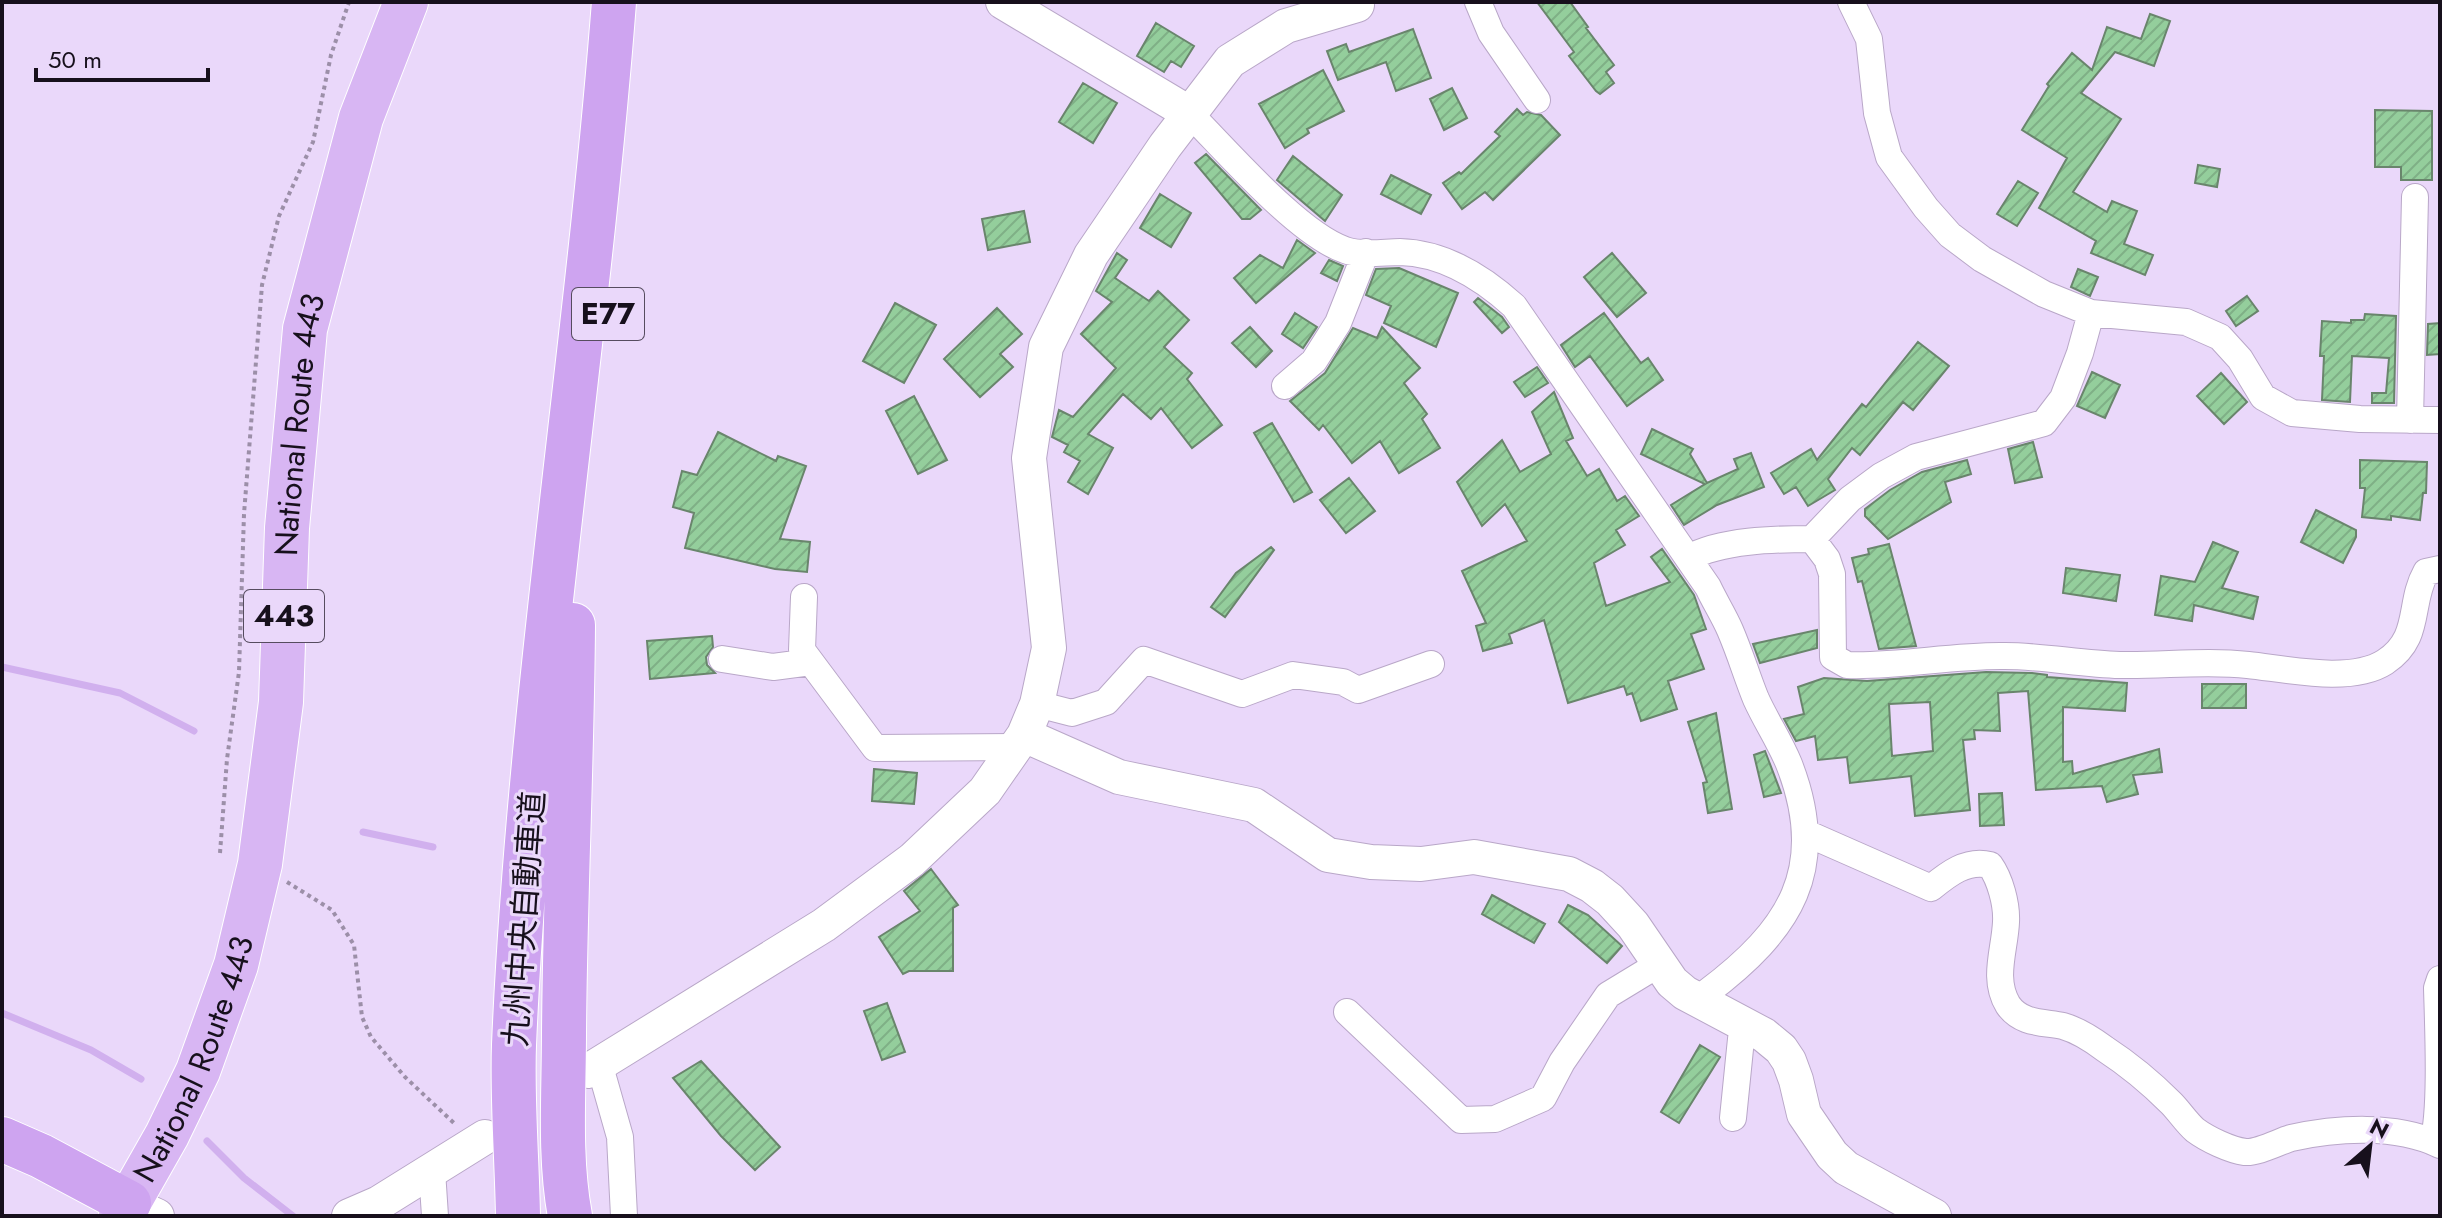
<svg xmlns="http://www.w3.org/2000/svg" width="2442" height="1218" viewBox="0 0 2442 1218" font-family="Jost,'Noto Sans JP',sans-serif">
  <defs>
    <pattern id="building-hatch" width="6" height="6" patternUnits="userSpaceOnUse" patternTransform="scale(2)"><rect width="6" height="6" fill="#94ce9c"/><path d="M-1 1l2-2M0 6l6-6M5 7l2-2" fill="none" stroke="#7fb086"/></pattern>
  </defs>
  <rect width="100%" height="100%" fill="#ead8fa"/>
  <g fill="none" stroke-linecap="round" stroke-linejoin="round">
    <path stroke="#d1b0ee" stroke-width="7" d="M2,667L120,693L194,731
      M363,832L433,847
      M2,1013L91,1050L141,1079
      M207,1141L244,1178L293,1216"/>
  </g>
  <path fill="url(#building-hatch)" stroke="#69856c" stroke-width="2" fill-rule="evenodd" d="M1537,2H1570L1588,27L1586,28L1614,65L1606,72L1614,83L1600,94L1596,91L1569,56L1574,52Z
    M2150,14L2170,21L2154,66L2115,52L2081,93L2121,119L2073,192L2107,212L2112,201L2137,211L2124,244L2153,255L2145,275L2091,253L2096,241L2039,208L2067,158L2022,130L2049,86L2047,84L2072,53L2092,70L2107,27L2141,39Z
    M1156,23L1194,46L1181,67L1171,61L1164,72L1137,56Z
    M1413,29L1431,78L1396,91L1386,62L1338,80L1327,51L1346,44L1349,52Z
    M1323,70L1344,111L1307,129L1309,133L1285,148L1259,104Z
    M1083,83L1117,103L1093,143L1059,122Z
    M1452,88L1467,118L1444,130L1430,99Z
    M1517,109L1523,115L1527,112L1541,115L1560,135L1493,200L1485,192L1462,209L1443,183L1459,172L1461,174L1500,136L1495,132Z
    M2375,110L2432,111V180H2401V167H2375Z
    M1206,154L1261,210L1250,219H1242L1195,163Z
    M1293,156L1342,195L1325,221L1277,180Z
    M2198,165L2220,169L2217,187L2195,183Z
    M1391,175L1431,195L1421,214L1381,194Z
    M2018,181L2038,193L2017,226L1997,214Z
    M1160,194L1191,213L1171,247L1140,228Z
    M1024,211L1030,242L988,250L982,219Z
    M1297,240L1315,253L1256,303L1234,278L1260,255L1283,268Z
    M1117,253L1127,260L1115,278L1149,301L1158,291L1189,320L1164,347L1192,373L1187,379L1222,425L1192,448L1161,408L1151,419L1123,394L1088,434L1113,448L1088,494L1068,482L1080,461L1064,452L1068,445L1052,437L1059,410L1073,417L1116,368L1081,334L1112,302L1096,291Z
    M1612,253L1646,293L1617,317L1584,277Z
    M1329,260L1343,266L1337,281L1321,273Z
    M1399,268L1458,293L1436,347L1384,323L1391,306L1366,295L1376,269Z
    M2078,269L2098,277L2090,296L2071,287Z
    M2247,296L2258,311L2236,326L2226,311Z
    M1478,298L1502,317L1509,327L1502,333L1474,302Z
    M895,303L936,325L904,383L863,361Z
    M997,308L1022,334L1000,354L1013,367L980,397L944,359Z
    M1295,313L1317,327L1303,348L1282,334Z
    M1604,313L1641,363L1648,358L1663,380L1627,406L1590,356L1575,367L1561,345Z
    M2365,314L2396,316L2394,403H2372V393H2386L2389,358L2352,356L2350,402L2322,400L2324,356H2320L2322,321L2351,323V320H2364Z
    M2440,323V354L2427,355L2428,324Z
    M1250,327L1272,351L1256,367L1232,343Z
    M1382,327L1420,368L1404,383L1427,414L1422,419L1440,448L1399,473L1380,441L1352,463L1323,425L1319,430L1290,401L1325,373L1353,328L1377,338Z
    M1918,342L1949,366L1913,410L1903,402L1860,455L1852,448L1828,479L1835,490L1808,506L1796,487L1784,494L1771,473L1811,449L1817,460L1862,404L1866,407Z
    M1537,367L1548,383L1525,397L1514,382Z
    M2092,372L2120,385L2105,418L2077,406Z
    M2221,373L2247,402L2224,424L2197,396Z
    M1554,392L1573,438L1566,441L1587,476L1599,469L1617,501L1625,496L1639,516L1616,530L1625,545L1594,563L1606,606L1670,582L1651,557L1662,549L1694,595L1706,629L1691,634L1704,669L1668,681L1677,709L1641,721L1632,693L1627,695L1624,686L1568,703L1544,620L1509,634L1512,643L1483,651L1476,626L1486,623L1462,571L1527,541L1505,504L1482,526L1457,482L1502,440L1520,472L1551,454L1532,412Z
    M914,396L947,460L918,474L886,411Z
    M1272,423L1312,492L1294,502L1254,433Z
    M1652,429L1693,449L1690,454L1707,483L1738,469L1734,459L1751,453L1764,487L1717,505L1684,525L1671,505L1705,484L1641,454Z
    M718,432L776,461L778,456L806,466L780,539L810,542L807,572L775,569L685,548L694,513L673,507L682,471L697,475Z
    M2033,442L2042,477L2015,483L2008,449Z
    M1967,460L1971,474L1945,482L1951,502L1888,539L1865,516V509L1890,490L1922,472Z
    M2360,460L2427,462L2426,493H2423L2420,520L2391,516V520L2362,517L2365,488H2360Z
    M1349,478L1375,511L1346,533L1320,500Z
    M2316,510L2356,530V537L2343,563L2301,542Z
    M2213,542L2238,552L2222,588L2258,597L2253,619L2194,605L2192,621L2155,615L2161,576L2195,582Z
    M1889,544L1905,604L1916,646L1879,649L1862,581L1858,582L1852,558L1869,554L1868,549Z
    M1271,547L1274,550L1225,617L1211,607L1236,573Z
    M2066,568L2120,575L2116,601L2063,593Z
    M1817,630V648L1760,663L1753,644Z
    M712,636L713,647L706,657L707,665L715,673L650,679L647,641Z
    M1986,672L2032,673L2047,675V677L2127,683L2125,711L2063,707V762L2072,761L2073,774L2159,749L2162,772L2133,775L2138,794L2107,802L2102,786L2036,790L2028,691L1998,693L2000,731L1974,730L1975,739L1963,740L1970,810L1915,816L1911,776L1850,783L1847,757L1818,760L1815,736L1796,741L1784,719L1804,714L1798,687L1824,678L1867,681ZM1930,702L1933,751L1892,756L1889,704Z
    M2202,684H2246V708H2202Z
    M1716,713L1732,809L1708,813L1703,783L1707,782L1688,722Z
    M1765,751L1781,793L1764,797L1754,755Z
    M874,769L917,773L914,804L872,801Z
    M2002,793L2004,825L1980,826L1979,794Z
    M931,869L958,905L953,908V971H909L903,974L879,937L920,911L904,891Z
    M1492,895L1545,924L1534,943L1482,914Z
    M1568,905L1588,915L1622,946L1607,963L1559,922Z
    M887,1003L905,1052L882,1060L864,1011Z
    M1700,1045L1720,1057L1679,1123L1661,1112Z
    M701,1061L780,1147L755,1170L721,1136L673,1078Z"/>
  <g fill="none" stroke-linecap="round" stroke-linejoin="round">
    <defs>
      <path id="minor" d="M1478,2L1491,33L1537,100
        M1851,2L1869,39L1877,113L1889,157L1926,208L1950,235L1982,259L2044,294L2091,313L2186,322L2220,337L2240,359L2263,397L2292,413L2360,419L2440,420
        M1189,113C1226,150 1298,234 1345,250C1361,256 1384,252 1400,252C1444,253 1482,277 1514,306L1708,587C1715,602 1724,616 1730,630C1740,653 1747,677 1756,699C1766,721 1780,742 1789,764C1830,869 1790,930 1706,993L1700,1001
        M1285,386L1314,361L1338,323L1366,252
        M2410,420L2415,197
        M1812,539L1850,499L1881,476L1916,457L2044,423L2063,398L2080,353L2091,313
        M1689,558C1720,540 1776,539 1812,539L1827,559L1832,574L1833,657L1847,665C1899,667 1952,655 2005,656C2043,656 2081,664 2120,665C2162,666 2206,660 2248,665C2286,669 2351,684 2385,662C2422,638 2408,604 2426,572L2440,569
        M804,597L802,650L875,748L1016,747
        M722,659L773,667L811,662
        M1037,704L1072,713L1106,702L1144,660L1242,694L1293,675L1343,682L1358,690L1431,664
        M1806,833L1931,888C1948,874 1967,859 1990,865C2000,879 2007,904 2006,922C2005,949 1992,979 2008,1005C2021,1024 2043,1022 2063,1026C2077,1030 2093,1040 2105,1049C2128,1064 2151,1083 2171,1103C2179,1111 2186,1122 2195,1130C2207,1139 2230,1150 2245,1152C2258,1153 2278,1142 2291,1138C2337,1128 2396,1124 2440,1145
        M1347,1012L1461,1120L1495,1119L1543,1098L1562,1062L1608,995L1659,964
        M599,1063L620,1137L624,1216
        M1733,1118L1741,1039L1745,1025
        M2433,1142C2442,1110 2438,1025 2437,988L2440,979
        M432,1171L435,1216"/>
      <path id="tertiary" d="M1003,2L1189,113
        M1024,735L1119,777L1254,805L1328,855L1371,862L1421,864L1474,857L1569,874L1592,886L1610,900L1633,925L1672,982L1685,993L1764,1035L1781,1049L1789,1061L1796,1080L1804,1114L1832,1155L1846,1168L1934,1216
        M588,1071L824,925L912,860L985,791L1024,735L1037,704L1049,648L1029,458L1046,347L1091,255L1165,146L1230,61L1286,26L1357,5
        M129,1203L157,1216
        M349,1216L379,1203L485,1137"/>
      <g id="trunk">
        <path id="s1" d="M121,1216L167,1135L198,1071L236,965L260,864L281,702L287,528L305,329L361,118L406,2"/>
      </g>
      <path id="motorway" d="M2,1139L41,1156L129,1203
        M518,1216C517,1159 512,1101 514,1045C529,695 587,350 614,2
        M570,1216C559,1157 564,1094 564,1033C565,897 572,761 573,625"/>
    </defs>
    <use href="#minor" stroke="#b9a7c8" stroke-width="28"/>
    <use href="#tertiary" stroke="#b9a7c8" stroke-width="36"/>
    <use href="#trunk" stroke="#fff" stroke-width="46"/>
    <use href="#motorway" stroke="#fff" stroke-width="46"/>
    <path stroke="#9c8fa8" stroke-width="4" stroke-dasharray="4 4" stroke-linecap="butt" d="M220,853L227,759L239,672L244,514L262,285L279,216L313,142L331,55L349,2
      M287,882L332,910L354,945L362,1017L371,1037L405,1077L456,1125"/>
    <use href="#minor" stroke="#fff" stroke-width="26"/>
    <use href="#tertiary" stroke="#fff" stroke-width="34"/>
    <use href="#trunk" stroke="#d8b6f3" stroke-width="44"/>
    <use href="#motorway" stroke="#cea4f0" stroke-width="44"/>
  </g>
  <g text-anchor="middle" stroke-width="6" stroke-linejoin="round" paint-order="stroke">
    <g fill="#ead8fa" stroke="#564c5f" stroke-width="2">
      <rect x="572" y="288" width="72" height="52" rx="6"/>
      <rect x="244" y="590" width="80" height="52" rx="6"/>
    </g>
    <g font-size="30" font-weight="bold" fill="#17101c">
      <text x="608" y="324">E77</text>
      <text x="284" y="626">443</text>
    </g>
    <g font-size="32" fill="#17101c" stroke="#ead8fa">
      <text dy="11" stroke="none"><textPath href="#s1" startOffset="822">National Route 443</textPath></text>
      <text transform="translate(524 919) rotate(-86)" y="11">九州中央自動車道</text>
      <text dy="11" stroke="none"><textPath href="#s1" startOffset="174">National Route 443</textPath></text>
    </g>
  </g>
  <rect width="2442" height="1218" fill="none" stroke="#17101c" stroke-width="8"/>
  <g transform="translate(2370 1146) rotate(28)" stroke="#ead8fa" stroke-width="6" paint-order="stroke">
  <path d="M0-6L14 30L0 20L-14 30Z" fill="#17101c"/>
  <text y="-12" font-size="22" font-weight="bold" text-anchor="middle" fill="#17101c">N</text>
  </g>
  <path d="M36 68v12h172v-12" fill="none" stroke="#17101c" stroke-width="4"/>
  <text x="48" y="68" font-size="24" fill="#17101c" stroke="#ead8fa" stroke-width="6" paint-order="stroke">50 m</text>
</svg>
